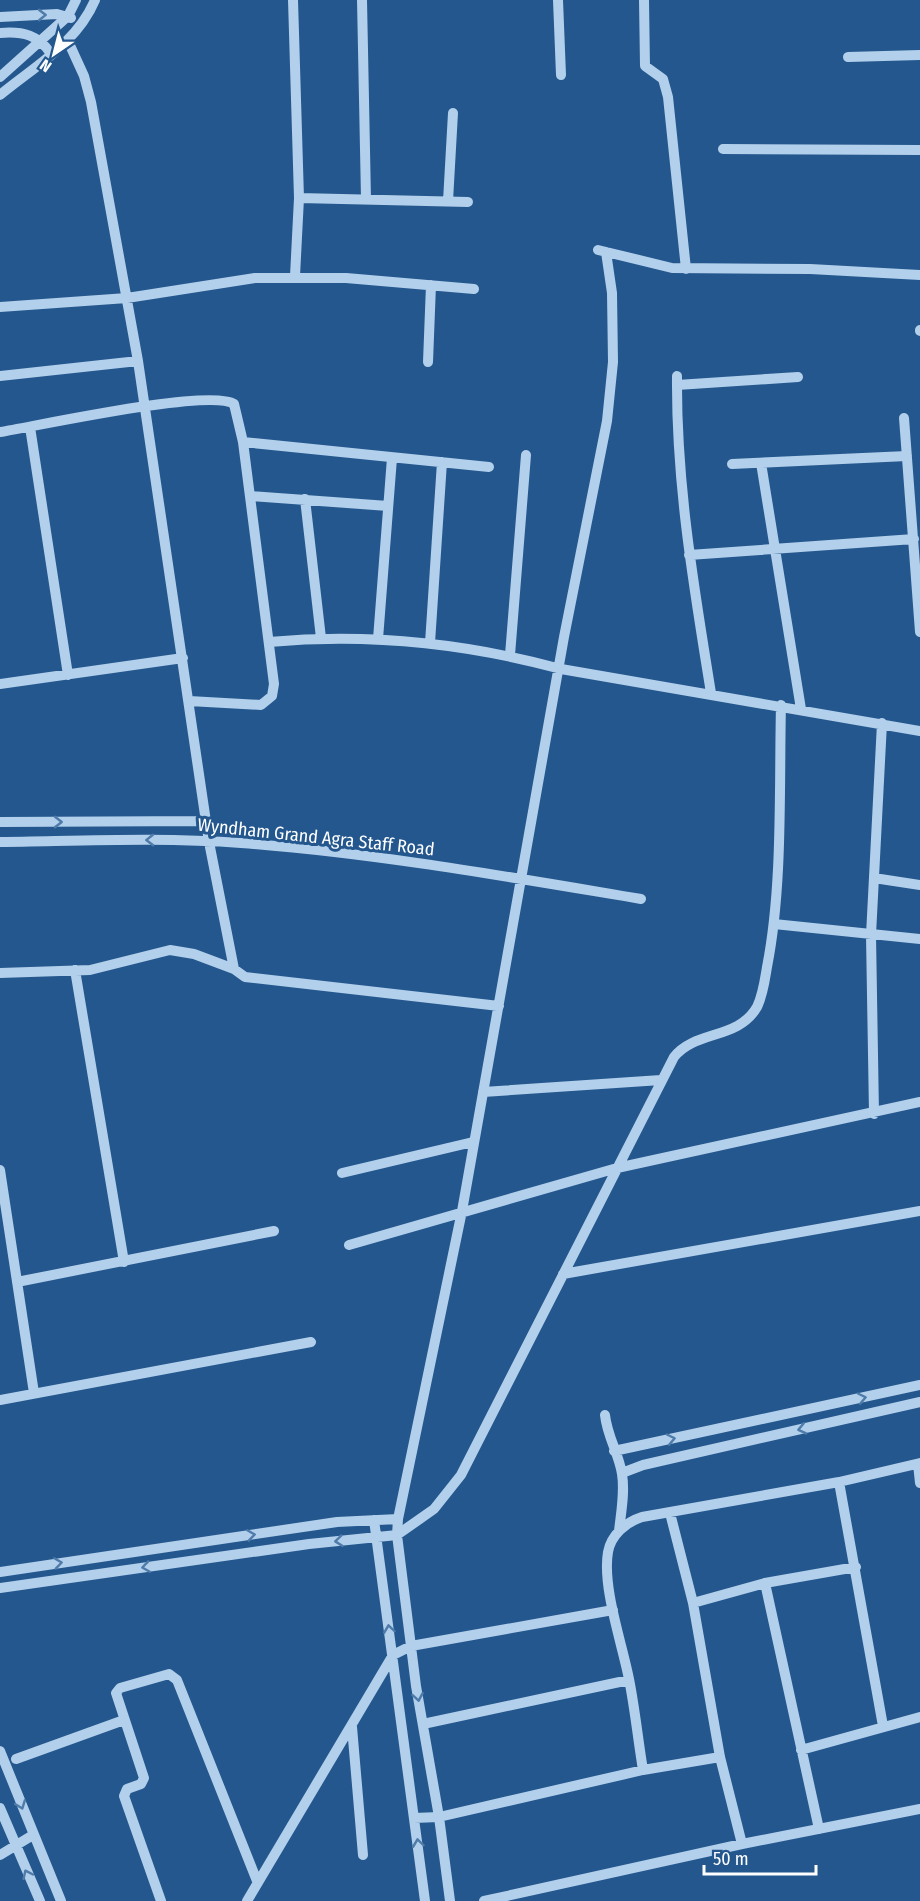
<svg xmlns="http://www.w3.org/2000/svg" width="920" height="1901" viewBox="0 0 920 1901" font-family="'Fira Sans Condensed',sans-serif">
  <rect width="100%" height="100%" fill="#23578d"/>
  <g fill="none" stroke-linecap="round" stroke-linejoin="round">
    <path stroke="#b2cfeb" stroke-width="10" d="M293,0L299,198L295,276
      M362,0L366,199
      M558,0L561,75
      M644,0L645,66L663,79L668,97L686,269
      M0,17L57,14L71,18
      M0,33C23,31 39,35 51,54
      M68,41L84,76L91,102L138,361L209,842L234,969L245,977L499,1006
      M848,57L920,55
      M0,77L68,16L76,0
      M0,95C35,66 77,43 95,0
      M723,149L920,150
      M299,198L468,202
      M448,201L453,113
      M598,250L672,268L810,269L920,275
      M0,307L127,298L255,278H346L474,289
      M920,331V330
      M428,362L431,285
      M0,376L138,361
      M677,376C676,483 694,588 711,693
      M677,385L798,377
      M904,418L920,632
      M30,427L68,675
      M0,432C37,426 210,388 234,404L243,442L274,684L272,696L261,705L189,701
      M243,442L489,467
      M761,463L801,709
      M732,464L907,456
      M251,496L388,506
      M305,499L321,638
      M689,555L914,539
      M378,639L392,458
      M269,642C368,633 465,643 561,669L920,731
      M430,643L442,462
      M510,655L526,455
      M0,684L183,658
      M0,822L206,821
      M0,842C80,841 161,837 241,843C375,853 509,877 641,899
      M874,878L920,885
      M774,924L920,939
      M75,970L124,1262
      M0,973L90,970L170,950L194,954L234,969
      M483,1092L661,1080
      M874,1114L871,935L882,723
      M0,1170L34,1393
      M342,1173L473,1142
      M349,1245L617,1168L920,1102
      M563,1274L920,1211
      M17,1282L274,1231
      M0,1400L311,1342
      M605,1415C607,1436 619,1454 622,1474C625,1493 621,1512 619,1531
      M614,1451L920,1385
      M918,1464L920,1483
      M622,1473L643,1465L920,1402
      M839,1482L883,1726
      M670,1513L693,1603L720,1757L742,1844
      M374,1520L425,1901
      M0,1572L337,1522L398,1519
      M765,1583L819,1829
      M0,1588L309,1544L397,1535L434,1509L461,1475L674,1057C695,1030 738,1040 757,1007C763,995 765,979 767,967C783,886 779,788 781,705
      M693,1603L765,1583L856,1567
      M423,1724L629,1680
      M352,1727L363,1855
      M801,1750L920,1717
      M0,1751L61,1901
      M16,1759L124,1720
      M643,1770C638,1740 635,1709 629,1679C622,1643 602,1587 608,1552C611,1535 626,1522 642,1517L839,1482L920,1463
      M0,1808L40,1901
      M414,1818L439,1817L643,1770L720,1757
      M0,1855L33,1835
      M161,1901L124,1796L127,1789L141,1784L144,1778L116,1693L120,1688L169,1674L177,1680L257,1881
      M247,1901L393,1655L411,1646L613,1610
      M450,1901L439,1817L416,1686L397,1535L398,1519L462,1211L564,637L607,421L613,362L612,293L606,252
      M484,1901L742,1844L920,1809"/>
  </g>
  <defs><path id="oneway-chevron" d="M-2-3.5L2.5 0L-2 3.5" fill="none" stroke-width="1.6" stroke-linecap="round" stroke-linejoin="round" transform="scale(1.5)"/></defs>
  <g stroke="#4e7ba9">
    <use href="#oneway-chevron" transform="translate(42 15) rotate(-1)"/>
    <use href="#oneway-chevron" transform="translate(58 822)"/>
    <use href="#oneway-chevron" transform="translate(150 840) rotate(179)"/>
    <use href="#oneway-chevron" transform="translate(862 1398) rotate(-12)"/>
    <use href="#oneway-chevron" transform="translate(802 1429) rotate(167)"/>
    <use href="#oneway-chevron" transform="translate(671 1439) rotate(-12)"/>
    <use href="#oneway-chevron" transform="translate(251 1535) rotate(-8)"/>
    <use href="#oneway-chevron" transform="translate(339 1541) rotate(174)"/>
    <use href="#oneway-chevron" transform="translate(58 1563) rotate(-8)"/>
    <use href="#oneway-chevron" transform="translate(146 1567) rotate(172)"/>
    <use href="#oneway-chevron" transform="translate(389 1629) rotate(-98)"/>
    <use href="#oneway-chevron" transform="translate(418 1697) rotate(80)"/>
    <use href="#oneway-chevron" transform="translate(21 1805) rotate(69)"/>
    <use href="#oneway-chevron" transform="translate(418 1843) rotate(-98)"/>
    <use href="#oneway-chevron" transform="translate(27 1874) rotate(-115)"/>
  </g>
  <g text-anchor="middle" stroke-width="6" stroke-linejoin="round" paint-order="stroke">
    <g font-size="18" fill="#fff" stroke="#23578d">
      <text transform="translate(316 837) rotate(6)" y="6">Wyndham Grand Agra Staff Road</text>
    </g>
  </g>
  <g transform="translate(54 54) rotate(215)" stroke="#23578d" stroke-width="4.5" paint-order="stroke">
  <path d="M0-4.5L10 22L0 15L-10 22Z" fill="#ffffff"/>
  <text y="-9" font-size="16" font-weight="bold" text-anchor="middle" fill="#ffffff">N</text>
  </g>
  <path d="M704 1865v9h112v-9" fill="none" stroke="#ffffff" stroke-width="3"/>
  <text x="713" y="1865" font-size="18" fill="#ffffff" stroke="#23578d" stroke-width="4.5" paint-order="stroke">50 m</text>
</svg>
